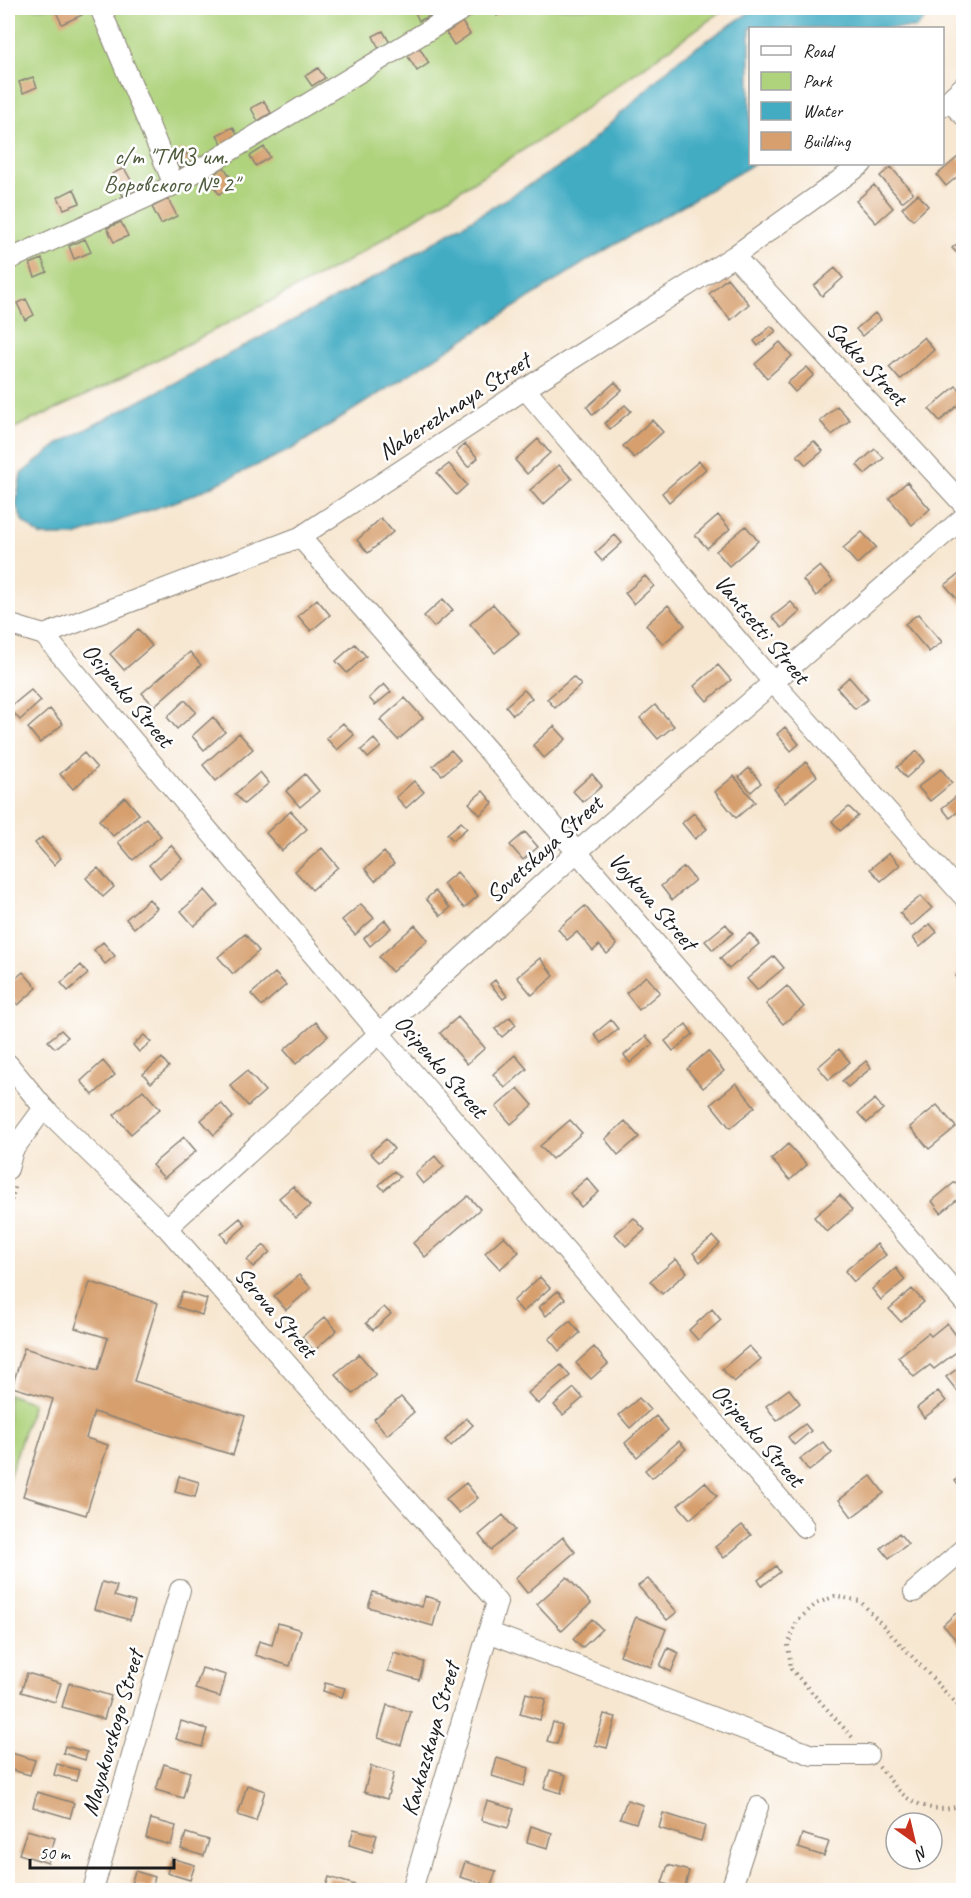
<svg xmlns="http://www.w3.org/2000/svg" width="971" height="1898" viewBox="0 0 971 1898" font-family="Caveat,sans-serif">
  <rect width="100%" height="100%" fill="#fff"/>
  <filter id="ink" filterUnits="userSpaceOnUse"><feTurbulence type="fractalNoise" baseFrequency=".0167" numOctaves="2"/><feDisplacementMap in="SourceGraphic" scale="12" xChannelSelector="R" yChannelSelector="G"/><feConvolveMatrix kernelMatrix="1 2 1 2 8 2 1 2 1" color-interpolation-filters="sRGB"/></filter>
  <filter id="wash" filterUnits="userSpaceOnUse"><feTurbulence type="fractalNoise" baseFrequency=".008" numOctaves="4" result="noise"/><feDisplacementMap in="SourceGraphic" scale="24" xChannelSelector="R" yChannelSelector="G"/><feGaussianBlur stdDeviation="1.35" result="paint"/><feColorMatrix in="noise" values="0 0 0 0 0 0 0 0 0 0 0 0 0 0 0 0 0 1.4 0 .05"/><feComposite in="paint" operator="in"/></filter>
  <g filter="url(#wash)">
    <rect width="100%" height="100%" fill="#f7e7d1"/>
    <path fill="#afd37d" stroke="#66784c" stroke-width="1.5" d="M8,8H726L561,126L348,261L106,386L8,431Z
      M8,1394L33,1403L8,1481Z"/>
    <path fill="#43acc3" stroke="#306470" stroke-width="1.5" d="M756,8H936L916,28H750V164H754L590,259L292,449L191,496L75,536H41L23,522L16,505L21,474L60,443L383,273L572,159L680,58Z"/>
    <g id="blocks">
      <path fill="#d69f6d" d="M54,8H78L82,15L62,24Z
        M413,8H431L434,14L419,21Z
        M492,8H507L508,10L497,16Z
        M462,22L470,34L454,45L446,33Z
        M383,31L390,43L379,49L373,36Z
        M419,47L429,63L417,71L407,55Z
        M318,68L325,78L312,86L305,76Z
        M33,77L37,87L23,93L19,82Z
        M264,101L271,113L258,121L251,108Z
        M233,127L238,136L223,145L217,135Z
        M264,147L270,157L256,166L250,156Z
        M183,149L191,161L179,168L172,155Z
        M958,157L964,163V171L946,186L937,175Z
        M224,167L235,184L219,194L208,178Z
        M891,167L913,193L902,202L880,176Z
        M124,168L136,189L123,196L112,174Z
        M874,185L893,208L876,223L856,201Z
        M74,189L80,203L64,209L58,197Z
        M918,194L928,206L913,220L902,208Z
        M168,199L177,216L161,224L152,207Z
        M121,222L128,236L114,242L107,228Z
        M964,238V251L959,255L952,248Z
        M85,239L91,252L74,259L69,246Z
        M42,259L47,272L35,277L30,264Z
        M835,268L843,278L822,296L814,286Z
        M727,278L749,304L731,320L709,294Z
        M26,299L34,315L25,320L17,303Z
        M875,313L881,320L862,336L856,329Z
        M771,326L776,331L758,346L754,341Z
        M924,337L934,350L900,380L889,367Z
        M780,342L792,356L767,378L755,364Z
        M807,367L814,375L795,392L787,383Z
        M615,382L622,390L593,415L587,407Z
        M956,386L964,394V400L940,421L929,409Z
        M625,405L631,411L610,429L605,423Z
        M837,406L850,420L832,435L820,421Z
        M652,420L663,432L634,458L623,446Z
        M538,439L550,453L527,474L515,460Z
        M814,441L823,451L806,465L797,455Z
        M465,444L478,458L468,467L456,453Z
        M875,449L884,458L865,474L857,465Z
        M699,461L706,469L669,502L662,493Z
        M449,464L467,485L456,495L437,473Z
        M559,465L572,479L543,505L530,490Z
        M907,482L930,509L912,525L889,498Z
        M718,515L730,529L707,548L695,535Z
        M381,518L393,532L368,553L357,540Z
        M746,526L758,541L729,566L716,551Z
        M862,532L876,547L857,564L843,548Z
        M615,535L622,543L602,561L595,553Z
        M820,566L833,581L816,596L803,580Z
        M962,572L964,574V607L945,585Z
        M645,576L654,586L634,604L625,593Z
        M317,599L330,615L311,631L298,616Z
        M443,599L453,610L434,627L424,616Z
        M791,602L800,612L782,628L772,617Z
        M493,604L519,633L495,653L470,624Z
        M668,605L685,625L663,644L646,625Z
        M918,614L942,642L929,652L905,624Z
        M138,629L152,646L124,670L110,654Z
        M355,644L366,656L347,673L336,661Z
        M190,652L201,665L154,706L142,693Z
        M718,665L731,680L707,701L694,686Z
        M573,677L581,685L555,708L547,699Z
        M849,677L868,699L855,709L837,688Z
        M384,684L391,692L375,705L369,698Z
        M31,690L41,701L20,720L9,708Z
        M524,690L532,698L513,715L506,706Z
        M405,698L423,718L398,740L380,720Z
        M185,700L196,712L177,729L167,717Z
        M655,705L674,726L658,739L640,718Z
        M50,709L63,724L40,743L28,728Z
        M213,717L225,732L204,750L192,736Z
        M343,723L354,735L337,750L326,738Z
        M554,726L566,739L544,758L533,745Z
        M785,727L799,744L791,751L777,734Z
        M239,733L253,749L216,781L203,765Z
        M374,739L381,747L368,758L361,750Z
        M451,750L460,760L442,775L433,766Z
        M917,751L925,761L906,778L897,767Z
        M84,753L97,768L73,789L60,774Z
        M806,762L817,776L785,803L774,789Z
        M749,768L761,783L751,792L739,777Z
        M941,769L952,783L930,801L918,787Z
        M260,772L269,783L244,804L235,794Z
        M305,774L319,791L300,807L286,791Z
        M592,774L602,786L583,802L573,791Z
        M734,776L755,802L736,818L715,792Z
        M414,781L424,792L406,808L396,797Z
        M964,790V807L950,818L942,808Z
        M483,791L493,803L480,815L469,803Z
        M125,797L139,814L113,836L99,820Z
        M849,807L858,816L840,831L832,821Z
        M291,811L307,829L282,851L266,833Z
        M694,813L707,829L695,839L682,823Z
        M146,818L161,836L133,860L118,842Z
        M461,822L467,828L453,840L447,834Z
        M525,832L538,847L523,860L510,845Z
        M42,837L61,858L54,865L35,843Z
        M171,845L182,859L160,878L149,865Z
        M322,848L338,867L312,890L295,871Z
        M384,852L394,864L375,881L365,869Z
        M889,853L900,865L881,881L870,869Z
        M684,867L695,880L672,900L661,886Z
        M98,868L114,887L103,897L86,878Z
        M457,872L478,896L464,908L443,884Z
        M205,890L218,905L194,926L181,911Z
        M435,891L450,908L441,916L426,899Z
        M921,896L932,908L911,926L900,913Z
        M149,899L157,908L134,928L126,919Z
        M361,904L374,918L355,935L342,920Z
        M585,906L617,945L607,954L599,945L593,951L577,932L567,940L558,929Z
        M385,920L391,928L370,946L364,938Z
        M726,924L733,933L713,950L705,941Z
        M930,924L937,932L920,947L913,938Z
        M415,925L428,940L392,972L379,957Z
        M750,933L759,944L729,969L720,958Z
        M245,934L259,951L233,974L218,957Z
        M103,942L115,956L105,964L94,950Z
        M774,956L784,968L757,990L747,979Z
        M540,958L554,976L532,995L517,977Z
        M81,965L88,974L68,991L61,983Z
        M964,970V985L956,976Z
        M23,972L37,988L18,1005L8,993V985Z
        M275,973L286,985L262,1006L251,994Z
        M646,976L660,992L639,1010L626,993Z
        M495,980L507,996L503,999L490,984Z
        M787,986L804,1007L783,1024L766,1004Z
        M458,1017L485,1048L467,1064L440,1033Z
        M510,1017L516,1025L502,1037L495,1029Z
        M611,1020L618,1029L601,1043L594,1034Z
        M316,1022L328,1036L296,1064L284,1050Z
        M686,1024L693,1034L673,1051L665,1041Z
        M61,1030L68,1037L55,1048L48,1041Z
        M144,1035L151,1042L139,1052L133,1045Z
        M646,1036L653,1044L630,1063L624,1055Z
        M839,1049L850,1062L829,1080L818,1067Z
        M708,1051L724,1071L703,1088L687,1069Z
        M515,1055L527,1069L505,1088L493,1074Z
        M162,1058L169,1067L151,1083L143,1074Z
        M103,1061L115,1075L93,1095L81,1081Z
        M866,1061L871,1068L848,1087L842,1081Z
        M247,1071L265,1091L248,1106L230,1085Z
        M736,1083L755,1107L730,1128L711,1104Z
        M518,1088L533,1105L511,1124L496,1107Z
        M143,1090L160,1109L131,1134L114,1115Z
        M875,1099L883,1109L867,1123L858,1113Z
        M221,1103L233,1117L214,1135L201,1120Z
        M937,1105L956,1127L929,1149L910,1127Z
        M570,1120L582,1133L552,1159L540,1146Z
        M625,1121L639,1137L618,1155L605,1139Z
        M184,1137L196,1151L164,1178L152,1165Z
        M386,1139L394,1149L379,1162L370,1153Z
        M788,1144L807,1165L790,1180L771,1159Z
        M435,1156L444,1167L423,1184L415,1174Z
        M394,1171L400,1177L384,1190L379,1185Z
        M587,1178L599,1192L581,1207L570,1193Z
        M955,1182L964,1194L941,1213L932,1201Z
        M293,1186L310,1206L296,1218L279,1198Z
        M840,1195L852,1210L827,1232L814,1217Z
        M468,1196L480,1209L425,1257L413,1243Z
        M240,1218L246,1225L227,1242L221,1234Z
        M634,1218L645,1230L626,1246L615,1234Z
        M504,1236L519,1252L500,1269L485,1253Z
        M713,1236L720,1244L700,1262L693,1253Z
        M877,1244L886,1255L854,1282L845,1271Z
        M264,1245L270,1252L253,1267L247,1260Z
        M676,1259L687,1272L662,1294L650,1281Z
        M896,1268L905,1280L881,1300L872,1289Z
        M299,1275L311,1288L286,1310L274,1296Z
        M540,1277L550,1288L523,1312L513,1301Z
        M90,1282L158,1303L134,1381L245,1416L233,1455L94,1412L86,1438L108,1445L86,1515L23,1496L53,1399L12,1387L24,1348L98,1370L108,1338L75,1328Z
        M912,1289L924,1302L901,1322L889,1309Z
        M558,1291L565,1299L546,1316L539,1307Z
        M182,1292L207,1299L202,1315L177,1307Z
        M384,1307L391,1314L373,1330L366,1323Z
        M712,1309L721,1320L698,1340L689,1330Z
        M325,1317L337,1330L314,1351L302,1337Z
        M570,1321L580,1333L559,1351L549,1339Z
        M947,1323L964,1346L934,1369L930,1365L914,1377L898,1357L928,1333L931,1336Z
        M749,1346L761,1359L734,1382L722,1369Z
        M594,1347L608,1364L591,1379L576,1363Z
        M359,1354L376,1374L353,1394L335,1374Z
        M964,1364V1386L957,1391L946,1377Z
        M561,1365L570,1376L538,1404L528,1393Z
        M574,1388L583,1398L563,1415L554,1405Z
        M789,1389L800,1403L777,1421L766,1406Z
        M938,1391L946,1401L924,1418L917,1408Z
        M401,1397L414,1412L387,1435L374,1419Z
        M639,1398L650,1410L630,1428L619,1415Z
        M656,1416L668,1430L637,1457L625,1443Z
        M466,1418L473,1425L451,1446L445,1440Z
        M805,1424L811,1431L794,1445L788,1437Z
        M679,1441L686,1449L652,1478L645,1470Z
        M823,1442L832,1453L809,1471L800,1459Z
        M964,1474V1493L955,1481Z
        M179,1476L199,1482L195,1497L175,1492Z
        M871,1476L884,1493L852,1517L839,1500Z
        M705,1482L717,1496L690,1519L678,1505Z
        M466,1483L478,1498L459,1513L446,1499Z
        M503,1515L515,1530L491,1550L479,1535Z
        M742,1525L751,1535L724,1558L715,1547Z
        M899,1533L908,1544L889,1558L881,1548Z
        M563,1537L575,1552L527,1593L515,1578Z
        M776,1566L780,1572L762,1586L758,1580Z
        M567,1577L591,1603L562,1631L537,1604Z
        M648,1579L677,1612L667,1620L638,1586Z
        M102,1582L117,1586L114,1596L135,1602L130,1620L94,1609Z
        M373,1592L422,1607L425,1596L440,1601L433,1626L368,1607Z
        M956,1613L964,1621V1649L943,1625Z
        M636,1617L666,1629L651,1667L620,1655Z
        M592,1619L602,1629L582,1648L573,1639Z
        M278,1623L301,1630L290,1666L255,1655L259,1641L272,1645Z
        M668,1648L679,1653L671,1672L660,1666Z
        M394,1653L424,1662L419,1680L388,1671Z
        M202,1668L226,1675L220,1697L195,1689Z
        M27,1673L61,1683L55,1702L21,1692Z
        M69,1683L111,1696L104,1719L62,1707Z
        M325,1683L345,1688L342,1697L323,1691Z
        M526,1693L546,1699L540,1720L520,1714Z
        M387,1705L411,1712L401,1745L378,1738Z
        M604,1714L616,1717L607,1748L595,1745Z
        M181,1721L207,1729L202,1747L176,1739Z
        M553,1722L562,1725L557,1744L547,1741Z
        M65,1746L87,1752L85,1760L63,1753Z
        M8,1752L35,1760L30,1775L8,1769Z
        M497,1758L529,1768L524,1786L492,1776Z
        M57,1764L79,1770L76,1781L54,1775Z
        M164,1764L190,1772L183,1798L156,1790Z
        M371,1766L394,1773L387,1799L364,1792Z
        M550,1770L566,1775L561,1793L544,1788Z
        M247,1785L265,1791L256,1821L238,1815Z
        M37,1792L74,1803L70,1818L33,1807Z
        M627,1800L643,1805L636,1823L620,1818Z
        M487,1801L514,1809L508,1828L481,1820Z
        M663,1813L705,1826L701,1841L659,1828Z
        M151,1819L176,1826L171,1845L146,1838Z
        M531,1826L552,1833L548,1848L527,1842Z
        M354,1829L377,1835L372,1852L349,1845Z
        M27,1830L55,1838L48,1863L19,1854Z
        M186,1833L209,1840L204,1856L181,1849Z
        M802,1834L829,1842L824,1856L798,1848Z
        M171,1858L195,1865L190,1880L167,1873Z
        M465,1862L496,1871L491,1886L460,1877Z
        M668,1865L689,1871L684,1890L662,1883Z
        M135,1871L155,1877L151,1890L131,1884Z
        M329,1877L362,1887L361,1890H325Z
        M618,1885L635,1890H617Z"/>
    </g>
  </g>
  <g filter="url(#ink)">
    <use href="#blocks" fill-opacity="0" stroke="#8a8276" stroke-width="1.5"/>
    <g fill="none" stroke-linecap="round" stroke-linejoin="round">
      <defs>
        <path id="minor" d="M100,8L174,185
          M949,101L964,116
          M942,106L964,86
          M734,256L964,505
          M8,260L174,185L465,8
          M525,389L773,682L964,897
          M300,537L577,852L964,1302
          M8,624L44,635
          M44,635L379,1033L804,1527
          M44,635L300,537L525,389L734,256L862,164
          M8,1064L44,1108L167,1228L497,1602L412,1890
          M8,1169L13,1150L44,1108
          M167,1228L577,852L964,517
          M914,1592L964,1549
          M488,1632L812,1755H868
          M93,1890L180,1590
          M731,1890L758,1807"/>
      </defs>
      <use href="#minor" stroke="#8a8276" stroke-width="22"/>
      <path stroke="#8a8276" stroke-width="4" stroke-dasharray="1.5 4.5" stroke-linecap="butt" d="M8,1212L16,1184
        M852,1737L791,1669L788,1645L797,1621L816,1604L835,1596L860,1601L964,1712
        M879,1767C888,1777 898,1792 909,1799C925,1809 947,1813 964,1803"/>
      <use href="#minor" stroke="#fff" stroke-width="20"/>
    </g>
  </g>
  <g text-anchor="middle" stroke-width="5" stroke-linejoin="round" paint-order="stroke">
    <g font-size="24" fill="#4f5c3e" stroke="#fff">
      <text x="171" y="164">с/т "ТМЗ им.<tspan x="171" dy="28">Воровского № 2"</tspan></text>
    </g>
    <g font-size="24" fill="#1c1c1c" stroke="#fff">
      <text transform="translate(867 363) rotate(47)" y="8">Sakko Street</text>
      <text transform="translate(454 406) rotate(-33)" y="8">Naberezhnaya Street</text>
      <text transform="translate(762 629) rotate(50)" y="8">Vantsetti Street</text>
      <text transform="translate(128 695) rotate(50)" y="8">Osipenko Street</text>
      <text transform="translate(544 849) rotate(-42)" y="8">Sovetskaya Street</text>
      <text transform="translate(653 901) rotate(49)" y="8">Voykova Street</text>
      <text transform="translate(441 1066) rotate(49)" y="8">Osipenko Street</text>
      <text transform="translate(276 1312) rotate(49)" y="8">Serova Street</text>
      <text transform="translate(758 1435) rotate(49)" y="8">Osipenko Street</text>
      <text transform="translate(112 1733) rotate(-74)" y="8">Mayakovskogo Street</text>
      <text transform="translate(430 1739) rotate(-74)" y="8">Kavkazskaya Street</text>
    </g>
  </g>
  <rect width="971" height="1898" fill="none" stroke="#fff" stroke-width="30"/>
  <rect x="749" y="27" width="195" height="138" fill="#ffffff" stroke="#a4a4a4" stroke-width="1.5"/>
  <rect x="761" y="46" width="30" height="9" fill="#ffffff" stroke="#a4a4a4" stroke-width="1.5"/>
  <text x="803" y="57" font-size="18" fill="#1c1c1c">Road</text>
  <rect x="761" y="72" width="30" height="18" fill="#afd37d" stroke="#a4a4a4" stroke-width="1.5"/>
  <text x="803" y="87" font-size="18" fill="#1c1c1c">Park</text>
  <rect x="761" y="102" width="30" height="18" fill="#43acc3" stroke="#a4a4a4" stroke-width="1.5"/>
  <text x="803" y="117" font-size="18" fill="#1c1c1c">Water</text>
  <rect x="761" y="132" width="30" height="18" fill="#d69f6d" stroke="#a4a4a4" stroke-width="1.5"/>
  <text x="803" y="147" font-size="18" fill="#1c1c1c">Building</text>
  <g transform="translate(914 1841) rotate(146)"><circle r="28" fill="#ffffff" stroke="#a4a4a4" stroke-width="1.5"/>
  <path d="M0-4.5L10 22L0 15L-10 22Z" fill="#c8321e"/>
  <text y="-9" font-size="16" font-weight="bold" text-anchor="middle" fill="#1c1c1c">N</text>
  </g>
  <path d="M30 1859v9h144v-9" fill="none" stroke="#1c1c1c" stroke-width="3"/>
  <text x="39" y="1859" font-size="18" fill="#1c1c1c" stroke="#ffffff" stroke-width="4.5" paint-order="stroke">50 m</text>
</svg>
